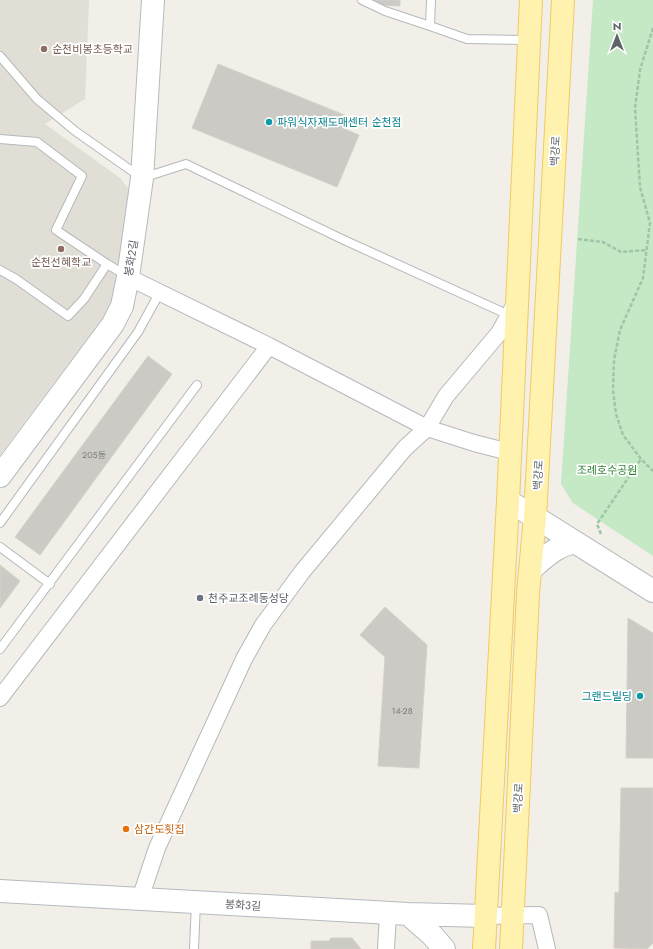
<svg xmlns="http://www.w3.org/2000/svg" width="653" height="949" viewBox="0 0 653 949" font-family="Jost,'Noto Sans KR',sans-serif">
  <rect width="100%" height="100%" fill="#f1efe8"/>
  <path fill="#e1ded6" d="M0,0H89L85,99L45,124L120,178L131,192L111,306L0,455Z"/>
  <path fill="#c5e8c5" d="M593,0H653V556L573,503L561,484Z"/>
  <path fill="#cccac5" stroke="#d6d1c6" d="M371,0H400V6L381,5Z
    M218,64L347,116L342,128L359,135L337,187L192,128Z
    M148,356L172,374L40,555L15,537Z
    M0,565L20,581L0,608Z
    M385,607L427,645L419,768L378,766L385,657L360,635Z
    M628,618L653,633V758H626Z
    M621,788H653V943L647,949L614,948L615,892L619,893Z
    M331,938H352L361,949H311V941H329Z"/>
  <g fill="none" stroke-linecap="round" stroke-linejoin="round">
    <defs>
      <path id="lane" d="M362,0L385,11L430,26
        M431,0L430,26L467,39L529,40
        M0,56L37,99L75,131L142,178L186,164L344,240L509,315
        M0,139L37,142L82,176L56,230L107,264
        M0,270L16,279L68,316L84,299L107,264L127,276
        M0,523L138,332L160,292
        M0,547L50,584
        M0,649L197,385
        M194,949L196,902"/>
      <path id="street" d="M128,277L269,346L427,428L474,443L509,452
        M0,698L269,346
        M140,899L157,848L244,659L263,625L302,572L405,448L427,428L446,396L499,333L516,302
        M485,916L539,915L547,949
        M386,949L388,913"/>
      <path id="secondary" d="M0,476L113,324L122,306L128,277L142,178L153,0
        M508,501L535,517L653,591
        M531,569C543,559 559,543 576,543
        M0,891L408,914L485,916
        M408,914L432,935L444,949"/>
      <path id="primary" d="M484,949L508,501L531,0
        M511,949L528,593L535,517L563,0"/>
    </defs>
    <use href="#lane" stroke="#b5b8bc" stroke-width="10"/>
    <use href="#street" stroke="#b5b8bc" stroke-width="18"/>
    <use href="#secondary" stroke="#b6babf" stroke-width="24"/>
    <use href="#primary" stroke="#f2c960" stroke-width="24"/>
    <path stroke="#9cc7a9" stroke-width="2.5" stroke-dasharray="4 2" stroke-linecap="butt" d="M653,28L640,70L635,108L640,187L650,223L643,278L620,330L614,360L613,390L616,414L623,435L641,459L653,471
      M578,239L603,242L621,252L647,250
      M601,534L597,524L641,459"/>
    <use href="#lane" stroke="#fff" stroke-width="8"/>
    <use href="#street" stroke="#fff" stroke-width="16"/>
    <use href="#secondary" stroke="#fff" stroke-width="22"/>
    <use href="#primary" stroke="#fff2af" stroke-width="22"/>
  </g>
  <g fill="#8d6e63" stroke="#fff" stroke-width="1.5">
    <circle cx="44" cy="49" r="4"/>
    <circle cx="61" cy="249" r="4"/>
  </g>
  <g fill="#0f9aa8" stroke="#fff" stroke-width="1.5">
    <circle cx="269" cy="122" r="4"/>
    <circle cx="640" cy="696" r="4"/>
  </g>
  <circle fill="#6b7280" stroke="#fff" stroke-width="1.5" cx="200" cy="598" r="4"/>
  <circle fill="#e8710a" stroke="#fff" stroke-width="1.5" cx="126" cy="829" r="4"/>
  <g text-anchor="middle" stroke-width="3.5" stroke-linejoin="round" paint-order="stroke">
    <g font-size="9" fill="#7a7d7f">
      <text x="94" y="458">205동</text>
      <text x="402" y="714">14-28</text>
    </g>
    <g font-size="11" fill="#785e54" stroke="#fff" text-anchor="start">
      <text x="52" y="53">순천비봉초등학교</text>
      <text x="61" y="266" text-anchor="middle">순천선혜학교</text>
    </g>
    <g font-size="11" fill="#0d838f" stroke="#fff" text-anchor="start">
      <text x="277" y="126">파워식자재도매센터 순천점</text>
      <text x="632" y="700" text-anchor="end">그랜드빌딩</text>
    </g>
    <g font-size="11" fill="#5f6368" stroke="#fff">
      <text transform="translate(555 151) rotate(-87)" y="4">백강로</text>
      <text transform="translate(131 258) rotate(-81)" y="4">봉화2길</text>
      <text transform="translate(538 475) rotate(-87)" y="4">백강로</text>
      <text transform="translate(518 798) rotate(-87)" y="4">백강로</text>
      <text transform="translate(243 905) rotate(3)" y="4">봉화3길</text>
    </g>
    <g font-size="11" fill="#348238" stroke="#fff">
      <text x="607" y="474">조례호수공원</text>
    </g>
    <g font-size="11" fill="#5b616d" stroke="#fff" text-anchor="start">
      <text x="208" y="602">천주교조례동성당</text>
    </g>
    <g font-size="11" fill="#c56008" stroke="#fff" text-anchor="start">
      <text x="134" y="833">삼간도횟집</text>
    </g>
  </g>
  <g transform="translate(617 36)" stroke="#ffffff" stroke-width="3" paint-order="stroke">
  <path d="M0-3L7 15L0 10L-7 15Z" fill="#5f6368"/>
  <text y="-6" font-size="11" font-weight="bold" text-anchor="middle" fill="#5f6368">N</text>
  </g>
</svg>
